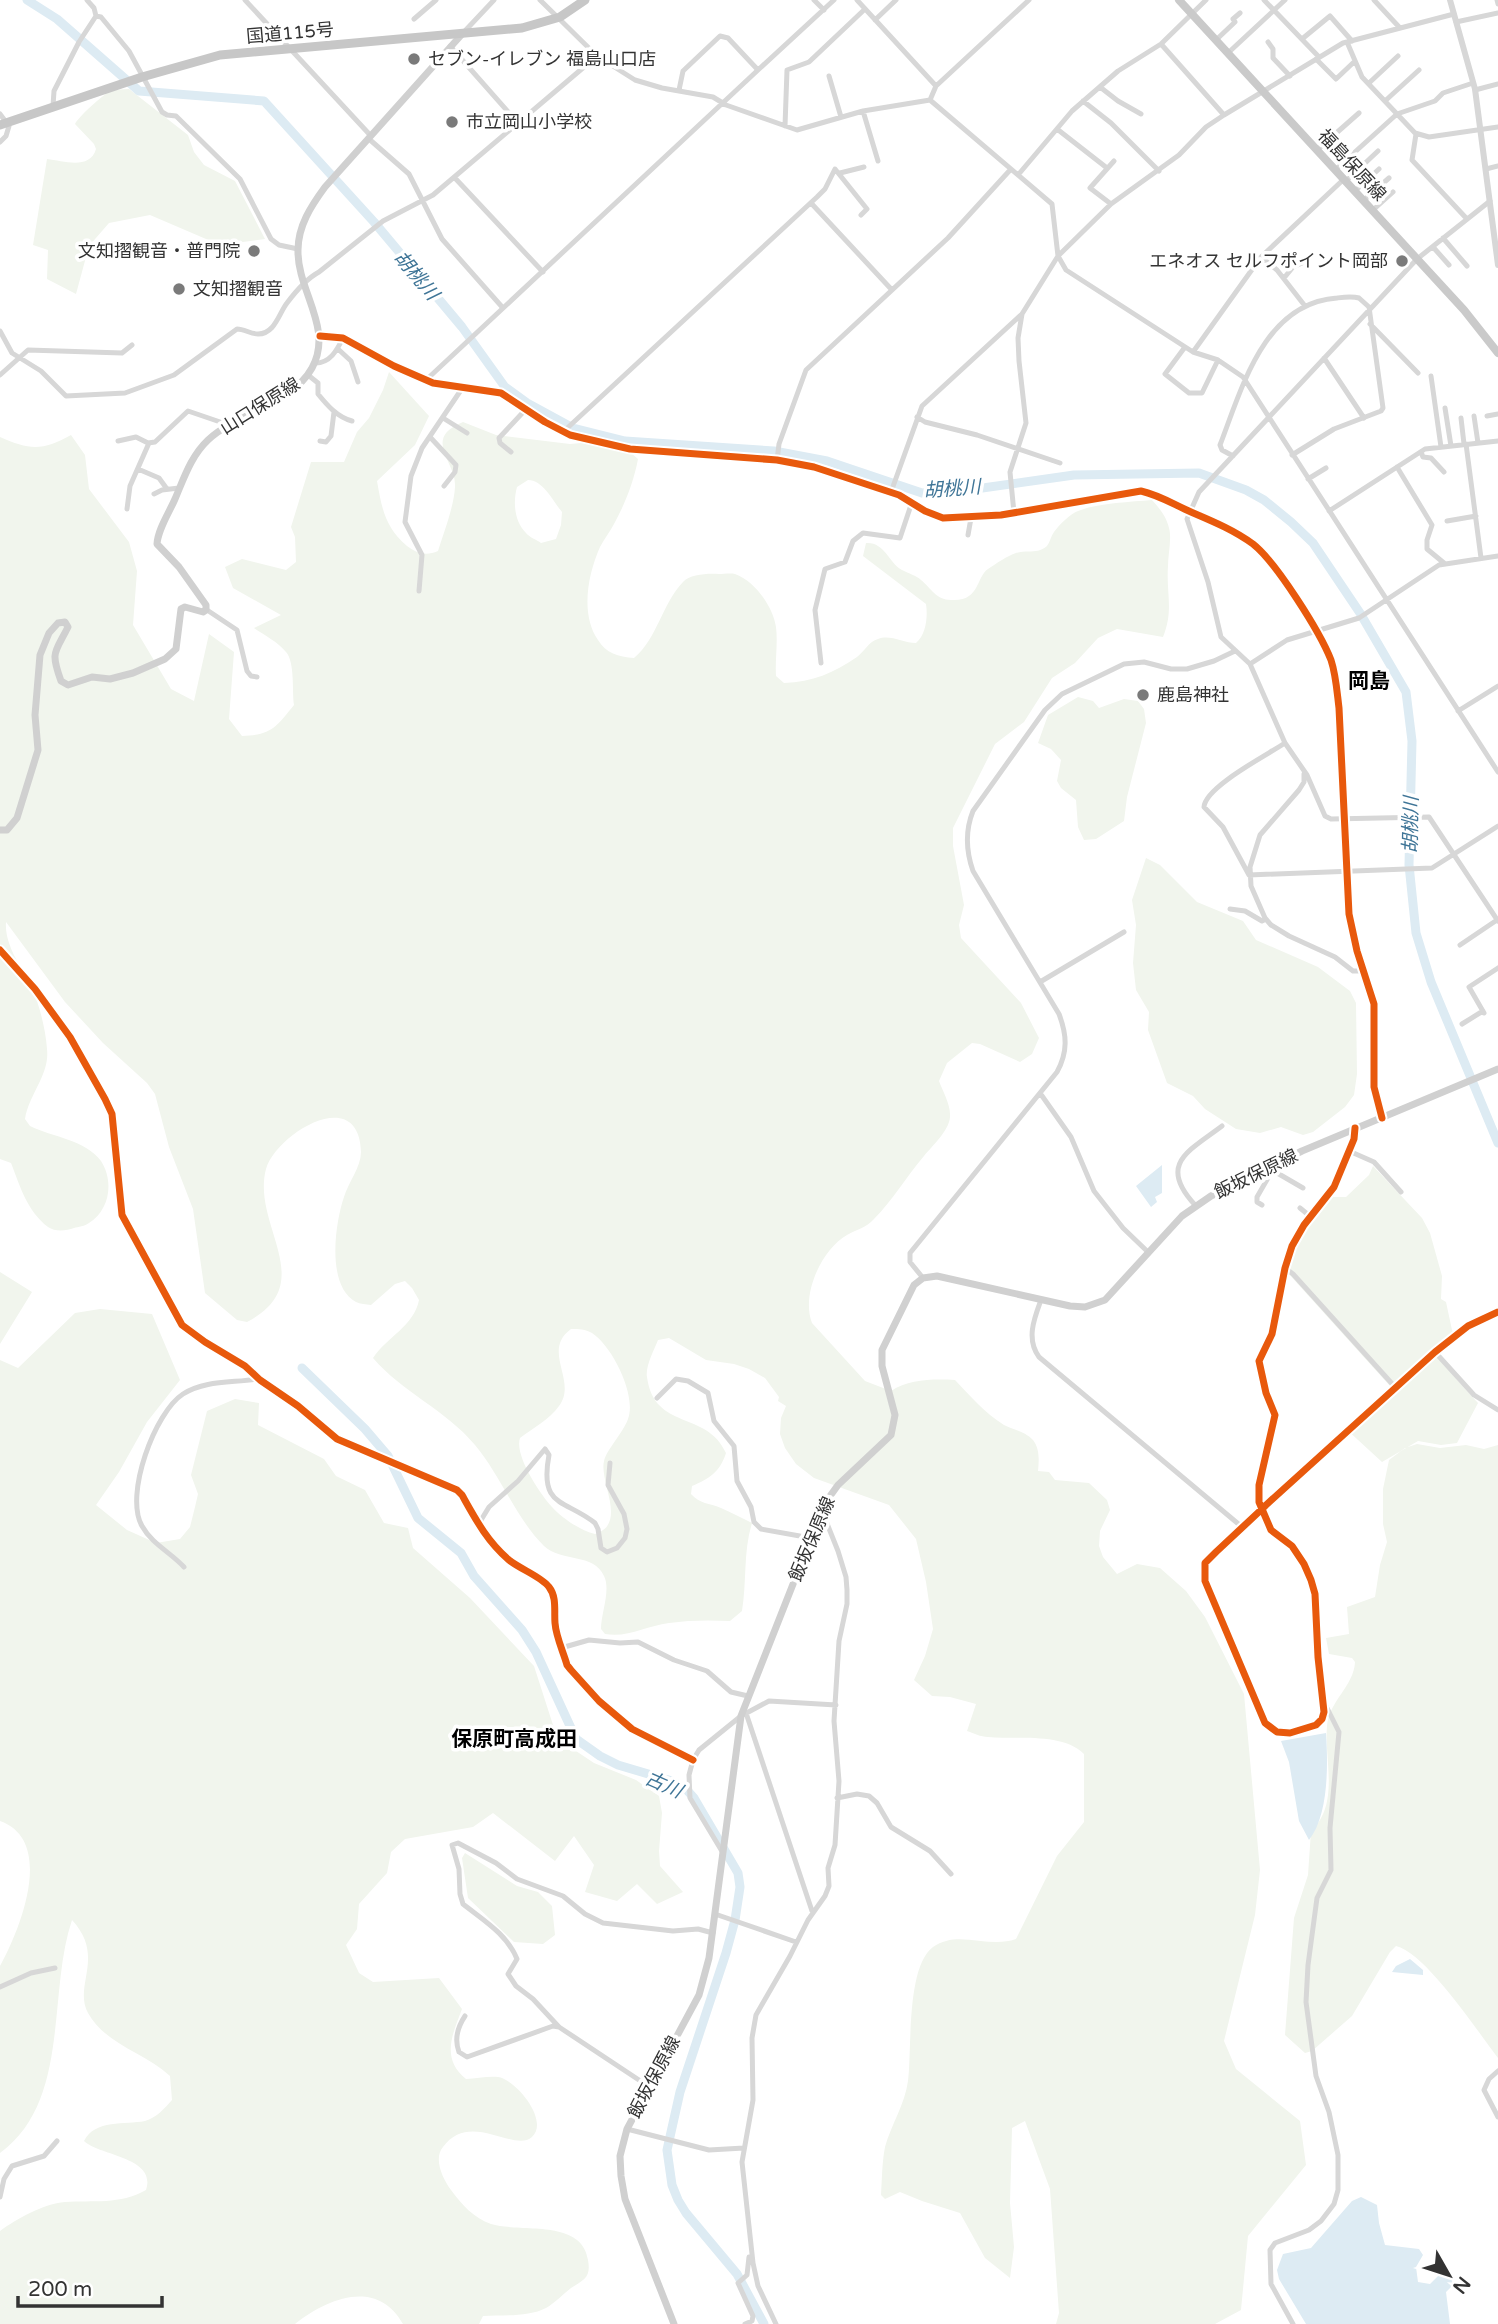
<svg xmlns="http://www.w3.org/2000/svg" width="1498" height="2324" viewBox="0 0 1498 2324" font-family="'Varela Round','Noto Sans JP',sans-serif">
  <rect width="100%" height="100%" fill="#fff"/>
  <path fill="#f1f5ed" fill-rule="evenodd" d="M129,89L188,135L194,152L204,165L235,181L265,239L220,245L150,215L109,223L89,246L76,294L47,279L48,250L33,245L47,159C64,161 90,170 96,149L94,144L75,124C79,116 102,96 111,90Z
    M389,372L429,416L415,445L377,481C382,509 385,527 407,546C417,554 427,556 438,551C444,532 454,506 455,487C457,462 421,439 463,422L496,435L570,444L616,440L638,459C634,481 625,504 614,524C610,532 604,539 600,547C588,574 580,614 598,640C606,653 618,657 634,658C657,639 662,604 683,582C690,574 709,573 719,574C723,574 731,573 735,574C755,581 773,607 776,627C778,643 775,660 776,676L784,683C813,682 833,673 857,657C864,652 869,641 878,639C890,634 903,643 916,643C926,635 928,617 926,604L863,556L866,543C885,542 888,562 902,570C909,574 916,575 921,580C931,588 936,600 951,600C980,602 976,577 988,569C997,563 1007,556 1016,553C1027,549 1037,555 1047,546C1050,542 1051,536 1054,532C1059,525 1071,513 1078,511C1098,503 1130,502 1152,500C1160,509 1166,516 1169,528C1172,539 1168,554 1168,566C1166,593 1174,610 1163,637L1117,629L1098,638L1075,663L1052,678L1024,722L995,744L953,828V846L964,905L959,925L961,938L1021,1003L1039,1038L1032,1054L1020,1062L980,1044L972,1043L947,1063L939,1081C943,1092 951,1105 950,1117C949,1131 932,1146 924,1156C906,1177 893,1200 874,1219C866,1228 857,1229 847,1235C821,1250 801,1295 812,1323L865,1381L891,1391C909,1379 933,1379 955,1380C970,1396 985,1413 1004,1425C1013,1430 1025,1431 1033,1440C1040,1449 1039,1461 1038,1471L1049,1472L1055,1480L1089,1483L1107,1500L1110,1510L1100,1531L1099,1546L1103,1557L1117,1574L1137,1564L1160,1568L1186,1591L1205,1617L1244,1694L1260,1870L1255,1915L1224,2041L1236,2069L1300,2121L1306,2165L1248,2236L1241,2310L1215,2324H1056L1059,2313L1050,2189L1025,2121L1012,2128L1010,2203L1014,2247L1010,2278L985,2258L960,2213L922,2201L900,2192L885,2199L881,2195C882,2180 882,2162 885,2147C891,2125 905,2104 908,2081C912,2050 906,1967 933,1947C958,1929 988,1949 1016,1939L1057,1856L1084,1822V1754C1062,1732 1016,1740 988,1737C981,1737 973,1733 967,1731L976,1704L950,1697L932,1696L914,1680L925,1656L933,1629L926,1582L916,1539L889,1505L814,1478L796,1464L785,1448L780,1434L781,1418L786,1406L778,1401L779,1397L765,1378L749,1369L734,1364L706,1360L669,1338L658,1340C654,1350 645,1367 647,1377C654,1431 707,1410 726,1453C720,1472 709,1479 692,1486L691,1494C700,1504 709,1503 721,1508C732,1513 742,1518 752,1523C743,1552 747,1581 742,1611L730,1621C710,1620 689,1620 669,1623C646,1626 628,1638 605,1634L601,1629C601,1613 611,1590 604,1576C594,1553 561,1562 544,1546C515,1517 501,1476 475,1445C446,1410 402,1392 373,1358C387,1337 414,1326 419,1300L412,1288L405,1281L395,1284L371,1305C366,1304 360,1304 356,1302C326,1286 335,1223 344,1197C348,1183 361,1167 361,1152C359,1083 276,1134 266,1169C251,1226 321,1283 247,1322L237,1320L205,1293L193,1209L169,1147L155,1094L147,1083L103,1043L65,1002L6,922C4,950 29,975 37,1001C42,1016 46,1034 47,1049C50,1074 29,1094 25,1119L30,1126C52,1137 86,1140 101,1161C114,1181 110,1210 89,1223C85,1226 78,1227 74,1228C66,1231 55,1232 48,1227C27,1211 20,1186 11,1163L0,1159V437C29,450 43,451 71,435L85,455L89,489L129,542L137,571L133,625L171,689L194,701L209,634L234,652L229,719L242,736C272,735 276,727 294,705C292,691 295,662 286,652C278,642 264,635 254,628L281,615L233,588L225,567L242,559L286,570L296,562L295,537L291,527L311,462H344L357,432L369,418L383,390ZM528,480C543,480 553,501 562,512L561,525L556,539L541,543C537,540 529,537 526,533C514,521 513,502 517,487ZM571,1329C579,1329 585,1329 592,1333C612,1346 637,1395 628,1419C623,1433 607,1449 604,1461C599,1482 628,1524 595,1534C581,1531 562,1518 552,1507C540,1494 514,1455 520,1438C532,1429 550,1419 559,1406C578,1381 541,1351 571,1329Z
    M1078,697L1093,701L1099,708L1124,699L1138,701L1144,709L1146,723L1127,797L1124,821L1096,839L1084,840L1078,827L1076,800L1061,788L1057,781L1061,760L1051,749L1038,743L1048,715Z
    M1146,858L1160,865L1197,902L1243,921L1256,940L1318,967L1350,991L1356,1003L1357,1074L1354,1095L1345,1107L1313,1132L1303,1135L1281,1127L1260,1133L1236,1129L1205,1109L1193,1096L1167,1083L1148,1030L1149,1012L1136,990L1133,963L1136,925L1132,900Z
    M1373,1166L1422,1218L1430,1233L1442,1276L1441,1299L1446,1302L1452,1330L1457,1338L1439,1353L1457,1380L1478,1403L1457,1443L1441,1445L1418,1441L1382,1462L1345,1428L1390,1386L1287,1272L1300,1238L1330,1197H1346L1369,1175Z
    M0,1272L32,1292L0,1344Z
    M100,1309L152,1314L180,1380L147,1422L119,1472L96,1505L127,1530L156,1543L180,1539L190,1527L195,1507L198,1494L191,1475L207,1411L235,1399L259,1403L258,1425L324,1459L336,1476L365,1490L384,1523L408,1528L413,1548L470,1598L534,1666L553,1725L570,1747L594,1763L636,1780L659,1796L662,1813L659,1851L660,1866L683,1892L657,1904L637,1884L617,1901L585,1892L594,1865L574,1836L555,1861L493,1813L473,1827L405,1839L391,1852L387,1873L359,1904L357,1929L346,1945L359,1973L373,1982L439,1978L462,2009C452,2035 441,2059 466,2079C476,2079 487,2076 498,2077C515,2079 550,2120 532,2137C514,2153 470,2110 443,2147C433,2159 443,2179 451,2190C462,2205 474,2218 491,2224C519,2233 582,2218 588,2260C591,2277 585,2279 571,2288C563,2294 555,2303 546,2308C529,2317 502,2315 483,2316L479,2324H403C377,2278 328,2298 295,2324H0V2231C18,2218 43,2204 65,2202C93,2200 120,2205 146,2190C157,2157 100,2156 84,2141C95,2119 125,2125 145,2121C156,2118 165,2108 172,2100L170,2076C144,2052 106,2045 88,2013C73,1985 106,1957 72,1920C47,1994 71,2101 0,2153V1966C20,1930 56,1841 0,1821V1360L18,1368L75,1313Z
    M1417,1444L1440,1448L1466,1445L1484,1449L1498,1445V2058C1478,2032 1426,1953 1396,1946L1390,1952L1352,2016L1312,2051L1305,2053L1285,2035L1294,1918L1308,1875L1311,1831C1340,1804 1324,1760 1327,1726C1329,1701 1354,1686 1355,1662L1352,1658L1329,1654L1326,1638L1349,1634L1347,1607L1375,1597L1380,1565L1387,1542L1383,1524V1489L1389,1460L1405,1448Z
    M465,1853L517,1886L538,1892L552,1906L555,1935L543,1944L514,1942L468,1898L462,1858Z"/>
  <path fill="#ddebf3" d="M1162,1165V1193L1155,1197L1157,1202L1151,1207L1136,1186Z
    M1326,1733C1328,1763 1329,1815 1309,1840L1299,1821L1289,1762L1281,1741Z
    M1410,1959L1423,1970V1975L1392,1972L1396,1966Z
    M1361,2197L1377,2205L1379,2223L1385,2245L1419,2249L1423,2255L1416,2267L1418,2282L1430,2284L1444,2270L1453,2277L1451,2287L1446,2292L1450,2324H1306L1279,2279L1277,2270L1283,2254L1311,2248L1352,2201Z"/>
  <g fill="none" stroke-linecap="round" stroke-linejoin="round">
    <path stroke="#ddebf3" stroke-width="9" d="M27,0L57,19L139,91L264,101L374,222L426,284L462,327L505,387L527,403L573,428L625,441L774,451L827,461L922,493L954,492L1074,475L1199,473L1246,490L1264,500L1291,522L1313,543L1360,613L1406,692L1412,741L1409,865L1416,933L1431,982L1498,1143
      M302,1368L365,1429L388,1456L418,1518L461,1553L474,1576L522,1630L536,1652L576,1739L600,1756L618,1765L672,1781L686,1789L694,1798L738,1873L740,1887L735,1920L726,1953L680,2092L667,2150L672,2185L678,2200L686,2213L737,2274L764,2324"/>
    <path stroke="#d7d7d7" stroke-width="5" d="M245,0L371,136
      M540,0L597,56L635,80L662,88L713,97L726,105L797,130L863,111L930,100
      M814,0L824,10
      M857,0L936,86L930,100L1052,204L1058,256L1066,270L1193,352L1218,360L1243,377L1498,772
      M1264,0L1319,57
      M1374,0L1400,28
      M1497,0L1498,4
      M96,16L101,17L129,51L162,112L167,115L176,116L240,179L271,239L279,245L298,249
      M414,19L436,0
      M875,20L896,0
      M1456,22L1498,13
      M463,33L494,0
      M1302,39L1330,16L1352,41
      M1216,40L1235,22L1233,19L1240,13
      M1268,42L1273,49V58L1290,76
      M1347,42L1362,77L1415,133L1429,137L1498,127
      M450,46L518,123
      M1228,53L1285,0
      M1316,59L1336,79L1355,61
      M829,76L841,117
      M1369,83L1398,56
      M936,86L1029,0
      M1100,87L1118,101L1141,114
      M679,90L683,71L720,36L728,38L758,70L834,0
      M1475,90L1498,84
      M1083,101L1111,123L1159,171
      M1385,101L1419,70
      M53,106L54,91L79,42L96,16L94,8L87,0
      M863,111L878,161
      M0,114L9,126L6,136L0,142
      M1224,115L1343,43L1454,14
      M785,126L787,70L809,62L865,9
      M1057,129L1107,168
      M1416,134L1412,160L1467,219
      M369,139L409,174L442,239L503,308
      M1317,150L1359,113
      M1486,169L1498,166
      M1335,170L1397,114L1435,101L1443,93L1473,83
      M840,173L864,167
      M1018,175L1072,111L1118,71L1161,44L1206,0
      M454,177L543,272
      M1346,181L1378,151
      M1355,191L1379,169
      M1364,200L1389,178
      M1490,201L1417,259L1199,492L1187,519L1208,582L1221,637L1250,664L1285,743L1307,775L1325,816L1331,819L1429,817L1498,921
      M811,203L892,290
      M1111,204L1090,188L1114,161
      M1373,210L1393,192
      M1443,238L1467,266
      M1433,247L1449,265
      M1261,257L1277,270L1305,306
      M1284,278L1293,267L1309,260
      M1370,324L1418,373
      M0,331L12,353L41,371L66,396L125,393L174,375L237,329C244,329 251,334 258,334C275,334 279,313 287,303C296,291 306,279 319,272L383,221L433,195L597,56
      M1185,347L1165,374L1189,393H1202L1218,360
      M338,349L351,361L358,382
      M1193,352L1261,257L1344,179
      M1324,358L1364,418
      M314,363C330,364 337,350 343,338
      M0,375L28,350L122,353L132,345
      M308,375L318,383V394C327,405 337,417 352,421
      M1431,376L1441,447
      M425,381L758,70
      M1445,408L1451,446
      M1474,416L1478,443
      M1487,416L1498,414
      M917,417L925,422L977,435L1060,463
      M443,418L467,433
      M1461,418L1464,444
      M563,432L817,197L825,189L835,169L867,209L861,215
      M430,437L456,465L455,472L444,486
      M118,441L136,437L148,443L155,442L188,411L229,425
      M320,441L326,442L331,436L334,412
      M1466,444L1481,558
      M511,452L500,443L499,438L527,408
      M1421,452L1423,457L1431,458L1444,472
      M1233,456L1222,450L1220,445C1242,388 1264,303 1337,298C1345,297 1352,296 1359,298L1369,307L1383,408L1381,411L1334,429L1292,455
      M777,460L779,444L806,370L948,238L1011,169
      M1397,467L1432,525L1427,540V549L1444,563
      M138,469L159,478L167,489
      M1308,479L1326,468
      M891,492L922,406L1022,314L1058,256L1111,204L1179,155L1206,127L1224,115L1161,44
      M154,494L162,490L179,488
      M127,509L130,486L149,443
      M1329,511L1425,449L1498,441
      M1014,513L1010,472L1026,423L1019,361L1018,338L1022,314
      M1447,521L1476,516
      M968,535L971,518
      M419,591L422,555L405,522L411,476L422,448L463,387
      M207,610L237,630L247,671L251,676L257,677
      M821,663L815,610L825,569L845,562L853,541L863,533L900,538L912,502
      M1250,664L1287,640L1359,618L1439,565L1498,556
      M1458,711L1498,686
      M1285,743C1267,755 1205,787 1204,807L1223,827L1249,875L1432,868L1498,826
      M1304,774V782L1299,790L1260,835L1250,867L1251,886L1265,918L1271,925L1289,936L1335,957L1353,971H1364
      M1230,909L1245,911L1262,921L1266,919
      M1460,945L1497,920
      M0,950L35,989L70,1037L105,1099L112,1114L122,1215L182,1325L205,1342L245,1366L260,1380L298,1406L337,1439L457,1490L462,1495C476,1520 487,1541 509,1560C520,1569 542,1577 549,1587C557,1597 554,1611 555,1623C556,1637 563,1651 567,1665L571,1670L599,1701L632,1729L693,1760
      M1040,982L1124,932
      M1484,1013L1469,987L1498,968
      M1462,1024L1483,1011
      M1040,1093L1071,1137L1094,1191L1123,1228L1149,1253
      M1355,1128L1354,1139L1334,1187L1304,1225L1292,1246L1285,1268L1272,1334L1259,1361L1266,1393L1275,1415L1259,1485V1502L1271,1530L1292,1546L1304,1564L1311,1580L1315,1594L1318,1657L1324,1712L1322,1719L1316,1725L1290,1733L1277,1732L1265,1723L1205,1581V1563L1216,1552L1262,1509L1266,1505L1435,1352L1468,1326L1498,1312
      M1349,1151L1374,1162L1401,1192
      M1272,1170L1303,1188
      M1195,1205C1157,1164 1189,1151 1222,1126
      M1262,1205L1257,1202V1197L1272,1171L1271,1166
      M1300,1208L1311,1217
      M1285,1268L1293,1274L1395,1387
      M923,1278L910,1262V1253L1057,1072C1068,1052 1067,1035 1059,1014L973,871C966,851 965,831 973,811L1045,710L1062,694L1124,664L1144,662L1171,669H1187L1214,661L1235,651
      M1041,1300C1034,1319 1026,1339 1039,1357L1242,1527
      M1435,1352L1474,1395L1498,1410
      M657,1398L676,1379L688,1381L708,1393L714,1421L734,1446L737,1481L751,1507L754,1522L761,1529L811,1538
      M478,1525L489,1507L518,1481L545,1449L549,1455C539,1508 565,1499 595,1523L598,1529L601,1548L607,1552L617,1548L625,1538L627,1529L624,1514L608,1485L610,1463
      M184,1567C170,1552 152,1544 142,1526C124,1495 155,1412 183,1394C205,1380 232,1383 257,1379L260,1380
      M561,1648L589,1640L620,1643L638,1642L674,1660L707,1671L731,1692L748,1696
      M746,1713L812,1911
      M837,1798L857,1794L869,1796L877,1803L891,1827L930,1851L951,1874
      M723,1853L690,1798L689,1775L693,1760L699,1750L741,1716L769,1701L836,1705
      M715,1914L796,1942
      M0,1987L31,1973L55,1968
      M465,2016C457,2028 454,2039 459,2052L467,2057L553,2026L559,2027
      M1498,2071L1489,2079L1484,2090L1498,2117
      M648,2086L559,2027L533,1999L516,1986L508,1974L517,1959C507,1934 483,1920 463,1904L460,1894L459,1869L452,1845L458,1843L496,1863L517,1879L563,1896L585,1914L603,1923L673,1931L698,1929L713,1933
      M627,2129L709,2150L744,2148
      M0,2197L4,2179L12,2166L44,2156L57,2141
      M745,2324L752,2321L753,2316L738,2283L747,2275L749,2257
      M776,2324L758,2286L753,2263L742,2162L753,2100L752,2038L756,2015L790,1956L808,1920L825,1896L829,1886L828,1868L835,1845L839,1781L834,1721L839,1641L847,1604V1590L846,1577L838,1551L822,1511
      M1293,2324L1271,2284L1270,2250L1275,2243L1309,2230L1321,2221L1334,2204L1338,2190V2155L1329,2112L1316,2076L1306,2002L1308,1965L1317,1898L1331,1870L1330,1828L1339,1732L1324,1702"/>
    <path stroke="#d7d7d7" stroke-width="6" d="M1450,0L1475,89L1498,265
      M320,336L343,338L394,366L433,383L501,393L545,422L570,435L630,449L777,460L814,467L899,495L925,511L943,518L1001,515L1141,491C1159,495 1175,505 1191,512C1212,521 1234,530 1253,544C1276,562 1320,632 1331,660C1336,675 1337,692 1339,708L1349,914L1357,951L1374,1004V1087L1382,1118"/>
    <path stroke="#d0d0d0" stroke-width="7" d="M0,830H7L17,818L38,750L35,715L40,655L49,633L58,623L65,622L68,627C55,653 50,651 61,681L68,685L92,677L110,679L133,673L165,659L176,649L181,609L185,607L203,612L206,610V605L179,567L157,544C158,529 169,513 175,499C184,478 191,456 208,440C238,412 293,403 312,368C334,328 297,291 298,250C298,226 311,206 325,187L463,33
      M674,2324L625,2199L621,2176L620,2156L627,2129L699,1995L709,1958L741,1716L825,1503L838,1485L891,1435L895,1415L882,1366V1350L914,1285L923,1278L937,1276L1070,1306L1085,1307L1105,1300L1182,1216L1211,1196L1302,1151L1498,1069"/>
    <path stroke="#cacaca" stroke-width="8" d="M1179,0L1464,310L1498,353"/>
    <path stroke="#c7c7c7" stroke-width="9" d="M0,125L142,77L220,55L522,28L560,17L585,0"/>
    <defs>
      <path id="cycleway" d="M320,336L343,338L394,366L433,383L501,393L545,422L570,435L630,449L777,460L814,467L899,495L925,511L943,518L1001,515L1141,491C1159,495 1175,505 1191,512C1212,521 1234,530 1253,544C1276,562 1320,632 1331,660C1336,675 1337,692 1339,708L1349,914L1357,951L1374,1004V1087L1382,1118
        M0,950L35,989L70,1037L105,1099L112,1114L122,1215L182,1325L205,1342L245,1366L260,1380L298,1406L337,1439L457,1490L462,1495C476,1520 487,1541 509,1560C520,1569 542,1577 549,1587C557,1597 554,1611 555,1623C556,1637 563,1651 567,1665L571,1670L599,1701L632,1729L693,1760
        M1355,1128L1354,1139L1334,1187L1304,1225L1292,1246L1285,1268L1272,1334L1259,1361L1266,1393L1275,1415L1259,1485V1502L1271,1530L1292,1546L1304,1564L1311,1580L1315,1594L1318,1657L1324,1712L1322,1719L1316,1725L1290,1733L1277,1732L1265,1723L1205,1581V1563L1216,1552L1262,1509L1266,1505L1435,1352L1468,1326L1498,1312"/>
    </defs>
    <use href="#cycleway" stroke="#fff" stroke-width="11"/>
    <use href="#cycleway" stroke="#e8590c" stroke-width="7"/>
  </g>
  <g fill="#7a7a7a" stroke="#fff" stroke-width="2.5">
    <circle cx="414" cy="59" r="7"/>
    <circle cx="452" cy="122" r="7"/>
    <circle cx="254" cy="251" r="7"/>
    <circle cx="1402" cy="261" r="7"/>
    <circle cx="179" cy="289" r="7"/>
    <circle cx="1143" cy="695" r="7"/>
  </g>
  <g text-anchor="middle" stroke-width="7" stroke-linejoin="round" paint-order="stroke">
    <g font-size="18" fill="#333" stroke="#fff">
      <text transform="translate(290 33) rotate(-5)" y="6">国道115号</text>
      <text transform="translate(1352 165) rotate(47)" y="6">福島保原線</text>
      <text transform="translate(260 406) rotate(-32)" y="6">山口保原線</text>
      <text transform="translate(1256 1174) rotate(-26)" y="6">飯坂保原線</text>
      <text transform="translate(812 1539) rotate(-67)" y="6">飯坂保原線</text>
      <text transform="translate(654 2077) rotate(-62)" y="6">飯坂保原線</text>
    </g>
    <g font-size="18" fill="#333" stroke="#fff" text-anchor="start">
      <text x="428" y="65">セブン-イレブン 福島山口店</text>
      <text x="466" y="128">市立岡山小学校</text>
      <text x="240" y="257" text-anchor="end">文知摺観音・普門院</text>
      <text x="1388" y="267" text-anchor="end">エネオス セルフポイント岡部</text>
      <text x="193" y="295">文知摺観音</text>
      <text x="1157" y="701">鹿島神社</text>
    </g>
    <g font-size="19" font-style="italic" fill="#3f7597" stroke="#fff">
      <text transform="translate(417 275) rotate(50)" y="7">胡桃川</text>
      <text transform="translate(952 488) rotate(-4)" y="7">胡桃川</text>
      <text transform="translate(1410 825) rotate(-89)" y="7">胡桃川</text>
      <text transform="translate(664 1784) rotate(24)" y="7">古川</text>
    </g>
    <g font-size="21" font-weight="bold" fill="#000" stroke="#fff">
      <text x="1369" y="688">岡島</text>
      <text x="514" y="1746">保原町高成田</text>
    </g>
  </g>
  <g transform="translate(1449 2275) rotate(129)" stroke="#ffffff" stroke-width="5" paint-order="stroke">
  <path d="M0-5L12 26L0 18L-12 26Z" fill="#333333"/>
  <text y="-10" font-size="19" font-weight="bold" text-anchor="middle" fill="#333333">N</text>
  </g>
  <path d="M18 2296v10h144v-10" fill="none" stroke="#333333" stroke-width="3.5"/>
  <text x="28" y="2296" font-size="21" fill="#333333" stroke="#ffffff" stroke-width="5" paint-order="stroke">200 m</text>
</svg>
